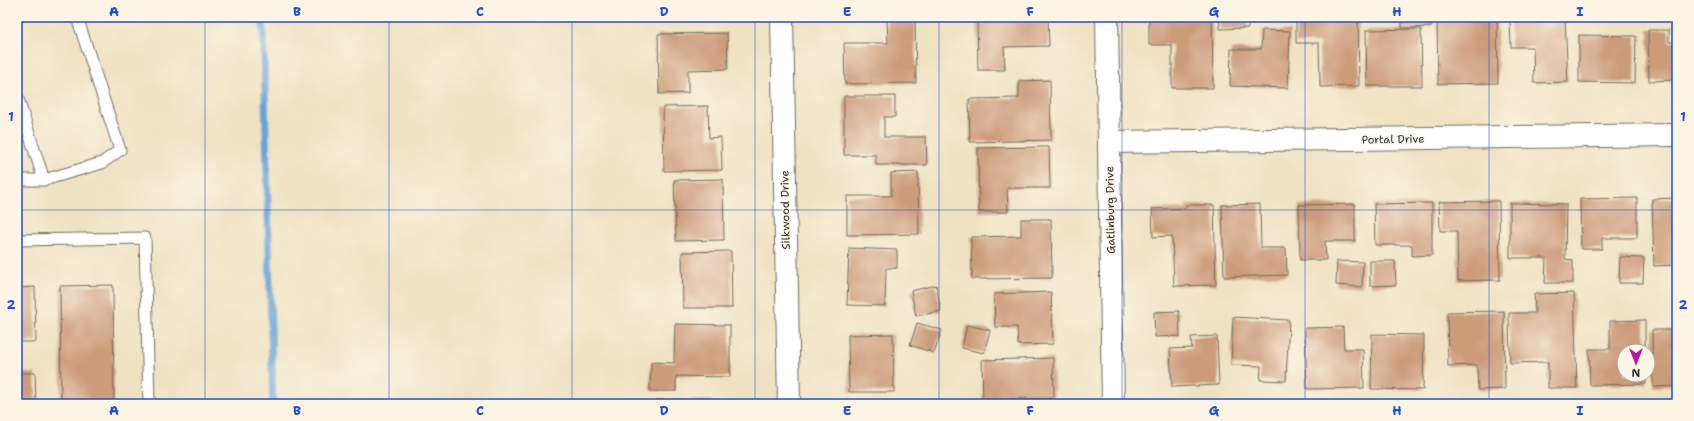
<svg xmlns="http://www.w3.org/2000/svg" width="1694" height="421" viewBox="0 0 1694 421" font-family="'Shantell Sans',sans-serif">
  <rect width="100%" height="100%" fill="#fcf5e5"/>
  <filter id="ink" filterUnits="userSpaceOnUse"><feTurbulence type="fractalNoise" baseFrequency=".025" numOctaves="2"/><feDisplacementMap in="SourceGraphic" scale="8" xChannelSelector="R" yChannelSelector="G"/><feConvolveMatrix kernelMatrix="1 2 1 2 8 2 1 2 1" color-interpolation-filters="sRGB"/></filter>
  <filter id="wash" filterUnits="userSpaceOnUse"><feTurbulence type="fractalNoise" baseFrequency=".012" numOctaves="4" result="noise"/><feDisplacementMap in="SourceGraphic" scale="16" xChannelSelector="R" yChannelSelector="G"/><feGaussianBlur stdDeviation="0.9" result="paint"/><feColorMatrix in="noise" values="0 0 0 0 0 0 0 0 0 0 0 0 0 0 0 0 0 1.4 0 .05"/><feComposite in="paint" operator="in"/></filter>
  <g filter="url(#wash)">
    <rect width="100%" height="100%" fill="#efe2c2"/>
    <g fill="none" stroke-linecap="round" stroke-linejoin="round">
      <path stroke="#67a2d7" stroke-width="7" d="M263,17L273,404"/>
    </g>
    <g id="blocks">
      <path fill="#cc9b7a" d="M977,17H1048L1049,46L1004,47L1005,70H978Z
        M1149,17H1212L1213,88H1172V45H1149Z
        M1219,17H1248V28L1220,29Z
        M1296,17H1358L1359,86L1320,87L1319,43H1296Z
        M1402,17H1432V27L1402,28Z
        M1437,17H1497L1498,83L1438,84Z
        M1565,18L1568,82L1534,83L1533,47H1511L1510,20Z
        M887,19H915L916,83L845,84L844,43H888Z
        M1421,29L1422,86H1367L1366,30Z
        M1262,30L1290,31L1288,88L1230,86L1231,49H1261Z
        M1648,30H1669V42H1677V80L1649,81Z
        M727,33L728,69L688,70V93L659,94L658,34Z
        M1579,35L1636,36L1635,83L1579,82Z
        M1050,80L1051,140L970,142L969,99L1019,98V81Z
        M844,96H895V117H884V137H926L927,165H876V155H844Z
        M708,106L709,138L721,137L722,170L664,171L663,107Z
        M1049,147L1050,188H1007L1008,212H979L978,148Z
        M918,172L919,234L847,235V196H891V173Z
        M723,179L724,240L676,241L674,180Z
        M1637,198V238H1602V249H1581L1580,199Z
        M1677,198V265L1654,266L1652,199Z
        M1499,201L1500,280L1458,281L1457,231H1440L1439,202Z
        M1432,203V255L1412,256V245H1375L1374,204Z
        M1510,203L1566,204L1565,259L1573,260V283H1545L1546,258H1510Z
        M1260,204L1261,248H1286L1287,275L1224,277L1222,205Z
        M1355,204V241H1325L1326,260H1300L1299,205Z
        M1186,205H1214L1216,285L1174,286L1172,236L1153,237L1152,209L1186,208Z
        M1021,219H1051L1052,278L972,279L971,237L1021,236Z
        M849,248L897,250V268H886L885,306L847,305Z
        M731,251L732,308H683L682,252Z
        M1620,257L1644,258L1643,283H1619Z
        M1337,261L1363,262L1362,287L1336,285Z
        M1370,261H1395L1396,285L1370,286Z
        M113,285L114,404H61L60,286Z
        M936,285L941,311L916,316L911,291Z
        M35,287L36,342H17V288Z
        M1051,292L1053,344L1018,345L1017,327H995L994,294Z
        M1574,293L1577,388H1548V362L1510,363L1509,313H1535L1534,294Z
        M1179,311L1180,336L1155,337L1154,312Z
        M1504,311L1505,389L1478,390L1477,365L1448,366L1447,312Z
        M1233,317L1289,320L1286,381L1260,380L1261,366L1231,365Z
        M1645,320V351H1624V375H1646V384L1590,385L1589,349H1610V321Z
        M917,323L942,330L934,353L910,345Z
        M675,324L730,325V377L676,376V391H650L651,362L674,363Z
        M967,325L990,330L984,353L962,348Z
        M1343,327L1344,349H1363L1364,388L1307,389L1305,328Z
        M1652,330H1677V386L1653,387Z
        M893,334L894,392H849L848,335Z
        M1372,334L1424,335L1423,390L1371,389Z
        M1217,336L1219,385L1172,387L1170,349L1192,348L1191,337Z
        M1053,358L1054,398L1009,399V404H983L982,360Z
        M17,373H35L36,404H17Z
        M656,400H712V404H656Z"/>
    </g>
  </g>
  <g filter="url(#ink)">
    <use href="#blocks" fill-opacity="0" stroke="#706b60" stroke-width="1"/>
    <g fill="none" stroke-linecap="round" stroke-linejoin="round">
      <defs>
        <path id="service" d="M17,96L44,180
          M17,180H44L102,163L120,150L77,17
          M17,240L145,238L149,404"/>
        <path id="minor" d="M782,17L789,404
          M1107,17L1113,404
          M1109,142L1677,135"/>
      </defs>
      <use href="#service" stroke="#706b60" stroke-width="13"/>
      <use href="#minor" stroke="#706b60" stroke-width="24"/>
      <use href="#service" stroke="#fff" stroke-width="11"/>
      <use href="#minor" stroke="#fff" stroke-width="22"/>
    </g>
  </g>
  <path fill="none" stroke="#1d4ed8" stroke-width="1" stroke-opacity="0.55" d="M205,17V404M389,17V404M572,17V404M755,17V404M939,17V404M1122,17V404M1305,17V404M1489,17V404M17,210H1677"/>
  <g text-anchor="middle" stroke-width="3" stroke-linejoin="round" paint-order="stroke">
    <g font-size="11" fill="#2b2b2b" stroke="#fcf5e5">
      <text transform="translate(1393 139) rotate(-1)" y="4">Portal Drive</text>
      <text transform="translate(785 210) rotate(-91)" y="4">Silkwood Drive</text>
      <text transform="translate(1110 210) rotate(-91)" y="4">Gatlinburg Drive</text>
    </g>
  </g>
  <rect width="1694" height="421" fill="none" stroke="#fcf5e5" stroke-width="44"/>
  <g transform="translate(1636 363) rotate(180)"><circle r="19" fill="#fcf5e5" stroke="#a8a49b"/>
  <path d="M0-3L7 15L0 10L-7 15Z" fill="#b5179e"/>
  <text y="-6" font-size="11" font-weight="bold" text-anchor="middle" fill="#2b2b2b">N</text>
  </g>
  <rect x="22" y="22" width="1650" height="377" fill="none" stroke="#1d4ed8" stroke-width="1.5"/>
  <g font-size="13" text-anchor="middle" font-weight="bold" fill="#1d4ed8">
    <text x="114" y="16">A</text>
    <text x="297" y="16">B</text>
    <text x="480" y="16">C</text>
    <text x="664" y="16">D</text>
    <text x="847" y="16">E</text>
    <text x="1030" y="16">F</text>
    <text x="1214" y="16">G</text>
    <text x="1397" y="16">H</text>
    <text x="1580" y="16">I</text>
    <text x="11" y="121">1</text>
    <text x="1683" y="121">1</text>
    <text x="11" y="309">2</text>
    <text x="1683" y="309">2</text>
    <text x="114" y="415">A</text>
    <text x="297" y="415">B</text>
    <text x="480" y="415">C</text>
    <text x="664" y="415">D</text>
    <text x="847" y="415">E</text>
    <text x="1030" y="415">F</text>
    <text x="1214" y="415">G</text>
    <text x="1397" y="415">H</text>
    <text x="1580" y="415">I</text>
  </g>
</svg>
